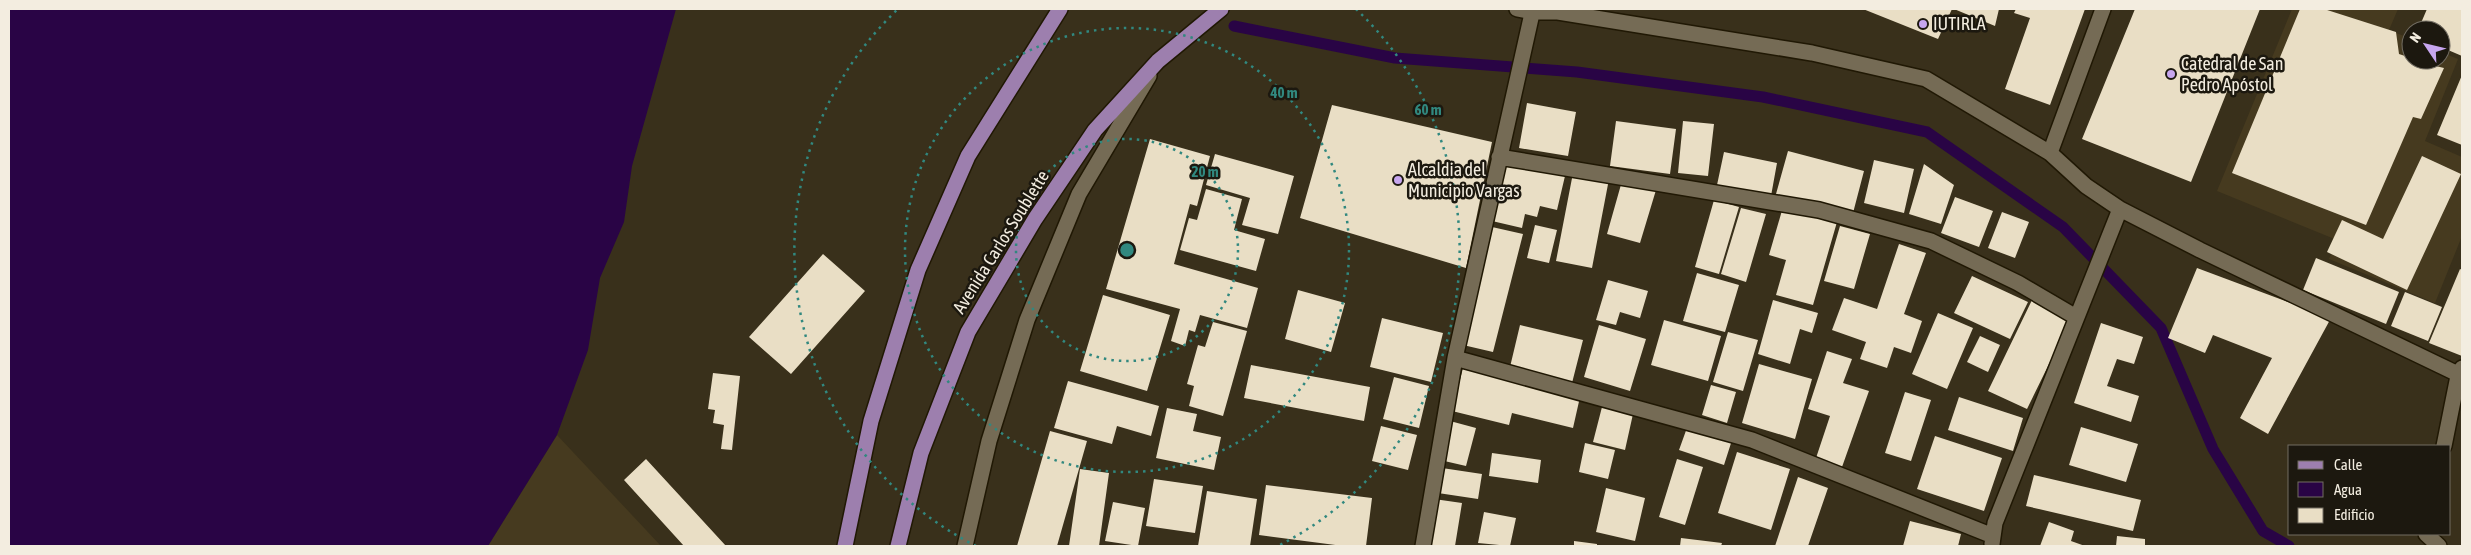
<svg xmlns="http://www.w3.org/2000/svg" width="2471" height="555" viewBox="0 0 2471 555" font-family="'Asap Condensed',sans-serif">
  <rect width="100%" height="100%" fill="#39301b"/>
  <path fill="#463a1f" d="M2292,9H2398L2389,30L2411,39V60H2441V52L2458,59L2425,141L2462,157V236L2435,303L2329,259L2337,240L2217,191Z
    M557,435L661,546H488Z"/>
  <path fill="#290445" d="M9,9H676L632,166L624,222L600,278L588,350L557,435L488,546H9Z"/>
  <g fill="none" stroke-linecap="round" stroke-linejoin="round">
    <path stroke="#290445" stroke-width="11" d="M1234,26L1395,58L1577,72L1763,97L1927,132L2063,227L2161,328L2213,449L2263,531L2289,546"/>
  </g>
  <path fill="#e9dec5" d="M1863,9H1952L1938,39Z
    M1954,9H1999L1995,26Z
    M2016,9H2085L2050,105L2005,89L2030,18L2014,13Z
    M2135,9H2260L2191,182L2082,139Z
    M2300,9H2324L2396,32L2399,54L2411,58V60L2444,68L2421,119L2413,117L2366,225L2232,173Z
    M2427,9H2462V56L2441,47V30H2418Z
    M2462,75V145L2437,135Z
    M1527,103L1576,112L1568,156L1519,148Z
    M1332,105L1492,142L1466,268L1300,218Z
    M1616,121L1676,129L1670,174L1610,166Z
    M1683,121L1714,124L1708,176L1678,173Z
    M1150,139L1210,156L1197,206L1190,204L1174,264L1258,288L1247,328L1200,315L1195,332L1189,330L1185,346L1171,341L1180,309L1106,289Z
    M1788,151L1864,171L1853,213L1776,194Z
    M1724,152L1777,163L1771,196L1717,185Z
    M1215,154L1294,176L1278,234L1242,225L1250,198L1206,185Z
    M2422,156L2461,174L2407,290L2327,252L2342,220L2383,239Z
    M1874,160L1914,169L1904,213L1864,203Z
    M1506,162L1565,176L1557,210L1540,206L1537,217L1525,214L1522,228L1492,221Z
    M1924,164L1954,185L1941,224L1909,214Z
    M1573,173L1609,179L1592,268L1556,261Z
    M1622,181L1656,190L1640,243L1607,234Z
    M1206,189L1242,199L1234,230L1265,239L1256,271L1180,250L1189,218L1197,220Z
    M1955,197L1993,211L1979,247L1941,233Z
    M1714,200L1739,207L1719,274L1695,267Z
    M1783,207L1837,222L1813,305L1776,295L1786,260L1769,255Z
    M1741,208L1766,214L1746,282L1721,274Z
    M2002,212L2029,222L2015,258L1988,248Z
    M1535,225L1557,230L1549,263L1527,258Z
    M1840,226L1870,234L1854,289L1824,281Z
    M1492,227L1523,234L1493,352L1463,345Z
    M1899,244L1926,253L1904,314L1922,321L1911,353L1894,347L1887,368L1860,359L1866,342L1832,330L1844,298L1877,309Z
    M823,254L865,291L791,374L749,337Z
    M2316,258L2399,292L2386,324L2303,290Z
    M2197,268L2331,318L2268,434L2240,418L2272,358L2213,335L2205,353L2168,338Z
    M2460,269L2462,270V356L2429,343Z
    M1697,273L1739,285L1725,332L1683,321Z
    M1972,276L2028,302L2010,339L1954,313Z
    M1608,280L1648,291L1640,318L1620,312L1616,325L1596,320Z
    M1298,290L1345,303L1331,352L1285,339Z
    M2405,292L2442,307L2428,341L2391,326Z
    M1103,295L1170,315L1147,391L1080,371Z
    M1773,300L1818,313L1812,333L1800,329L1790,364L1758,354Z
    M2032,300L2071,319L2027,409L1988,391Z
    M1938,313L1973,328L1947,389L1912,374Z
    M1382,318L1443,333L1431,382L1370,367Z
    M1664,320L1721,336L1708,381L1651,365Z
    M1213,322L1247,331L1223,416L1189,406L1194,386L1187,384L1198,345L1205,347Z
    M2101,323L2143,337L2134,364L2117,359L2107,386L2139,396L2131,422L2074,403Z
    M1520,325L1583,340L1572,383L1510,367Z
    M1599,325L1646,339L1630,391L1584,377Z
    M1728,332L1758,340L1743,391L1713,382Z
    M1980,336L2000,345L1988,372L1967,362Z
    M1827,351L1852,359L1843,383L1869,391L1842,467L1816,458L1830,416L1808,409Z
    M1759,364L1812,379L1795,439L1742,423Z
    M1251,365L1370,387L1364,421L1244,398Z
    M1463,368L1580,397L1573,428L1512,413L1509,425L1452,411Z
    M713,373L740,376L732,450L721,449L724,425L713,423L715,410L708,409Z
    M1394,377L1429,386L1419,428L1383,419Z
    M1068,381L1159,406L1151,436L1117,426L1112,444L1054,428Z
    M1711,385L1736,392L1727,423L1702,415Z
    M1905,392L1931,400L1911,461L1885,453Z
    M1959,397L2023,418L2013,451L1948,430Z
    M1602,407L1633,414L1625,450L1593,442Z
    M1167,408L1197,414L1193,431L1221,437L1214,470L1156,458Z
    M1450,421L1476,428L1466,466L1440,460Z
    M1688,425L1732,440L1724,465L1679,450Z
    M1381,426L1417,435L1408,470L1372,461Z
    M2081,427L2138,444L2126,482L2069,465Z
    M1050,431L1087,441L1057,546H1017Z
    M1935,436L2002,458L1984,511L1917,489Z
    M1585,443L1615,450L1608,479L1579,472Z
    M1737,452L1790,469L1771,530L1718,513Z
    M1492,453L1541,460L1538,483L1489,476Z
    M646,459L726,546H684L624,480Z
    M1677,459L1703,467L1685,525L1659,517Z
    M1442,468L1482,474L1478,499L1438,493Z
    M1080,469L1109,473L1099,546H1069Z
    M2034,475L2141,500L2133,531L2026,506Z
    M1798,477L1828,488L1808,546H1775Z
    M1154,479L1203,486L1195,533L1146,526Z
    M1266,485L1372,498L1366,546H1343L1259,535Z
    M1606,488L1645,498L1635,541L1596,532Z
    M1207,491L1257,499L1250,546H1198Z
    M1434,499L1462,503L1455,546H1427Z
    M1113,502L1145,508L1138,546L1105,541Z
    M1484,512L1516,518L1510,546L1478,543Z
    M1910,521L1961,534L1958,546H1903Z
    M2049,522L2074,531L2071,541L2085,546H2040Z
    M2117,536L2145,539V546H2116Z
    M1681,538L1722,543L1721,546H1680Z
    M1574,541L1597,544V546H1574Z"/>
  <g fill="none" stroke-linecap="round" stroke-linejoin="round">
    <defs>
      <path id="service" d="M965,546L989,441L1027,320L1079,194L1149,76"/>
      <path id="minor" d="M1517,9L1533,12H1558L1812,53L1926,79L2050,153L2086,186L2120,209L2200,250L2462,376
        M2050,153L2103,9
        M1499,157L1819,210L1931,241L2018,283L2076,317
        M1455,358L1752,440L1993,536
        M2444,446L2458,376L2462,368
        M2426,534L2439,546
        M1992,544L1995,523L2120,209
        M1423,546L1455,358L1533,9"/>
      <path id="primary" d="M845,546L871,421L918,270L968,156L1060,9
        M898,546L921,453L968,332L1035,219L1095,130L1158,61L1221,9"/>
    </defs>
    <use href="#service" stroke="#201804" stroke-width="18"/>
    <use href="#minor" stroke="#201804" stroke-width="18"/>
    <use href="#primary" stroke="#201804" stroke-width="18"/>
    <use href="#service" stroke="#756b55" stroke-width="15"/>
    <use href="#minor" stroke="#756b55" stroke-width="15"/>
    <use href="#primary" stroke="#9d7fae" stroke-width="15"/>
  </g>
  <g fill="none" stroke="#31887f" stroke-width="2.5" stroke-dasharray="2.5 5">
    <circle cx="1127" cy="250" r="111"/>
    <circle cx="1127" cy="250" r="222"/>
    <path d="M976 546A332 332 0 0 1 898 9M1356 9A332 332 0 0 1 1278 546"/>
  </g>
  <g fill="#c7a6ef" stroke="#1c180f" stroke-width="2">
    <circle cx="1923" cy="24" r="5"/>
    <circle cx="2171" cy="74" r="5"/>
    <circle cx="1398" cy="180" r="5"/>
  </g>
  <g text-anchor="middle" stroke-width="5" stroke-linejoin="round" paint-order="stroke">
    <g font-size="18" fill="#f3ede0" stroke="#1c180f" text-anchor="start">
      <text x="1933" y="30">IUTIRLA</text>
      <text x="2181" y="70">Catedral de San<tspan x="2181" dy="21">Pedro Apóstol</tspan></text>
      <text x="1408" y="176">Alcaldia del<tspan x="1408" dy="21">Municipio Vargas</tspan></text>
    </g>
    <g font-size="18" fill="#f3ede0" stroke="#1c180f">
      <text transform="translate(1001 242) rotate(-58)" y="6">Avenida Carlos Soublette</text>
    </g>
  </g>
  <circle cx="1127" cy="250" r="8" fill="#31887f" stroke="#1c180f" stroke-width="2.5"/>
  <g font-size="15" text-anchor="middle" font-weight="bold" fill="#31887f" stroke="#1c180f" stroke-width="5" stroke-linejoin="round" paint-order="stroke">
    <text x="1284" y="98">40 m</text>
    <text x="1428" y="115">60 m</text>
    <text x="1205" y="177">20 m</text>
  </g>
  <rect width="2471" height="555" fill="none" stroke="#f3ede0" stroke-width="20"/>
  <rect x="2288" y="445" width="162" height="90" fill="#1c180f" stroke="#726d63"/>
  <rect x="2298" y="461" width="25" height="8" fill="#9d7fae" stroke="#726d63"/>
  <text x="2334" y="470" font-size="15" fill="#f3ede0">Calle</text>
  <rect x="2298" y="482" width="25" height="15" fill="#290445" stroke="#726d63"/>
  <text x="2334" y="495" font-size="15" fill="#f3ede0">Agua</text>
  <rect x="2298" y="508" width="25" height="15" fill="#e9dec5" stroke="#726d63"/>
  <text x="2334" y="520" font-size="15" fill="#f3ede0">Edificio</text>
  <g transform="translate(2426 45) rotate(305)"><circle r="24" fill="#1c180f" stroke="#726d63"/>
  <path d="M0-4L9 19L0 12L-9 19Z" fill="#c7a6ef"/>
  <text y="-8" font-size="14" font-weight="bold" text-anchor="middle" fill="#f3ede0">N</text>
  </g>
</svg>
